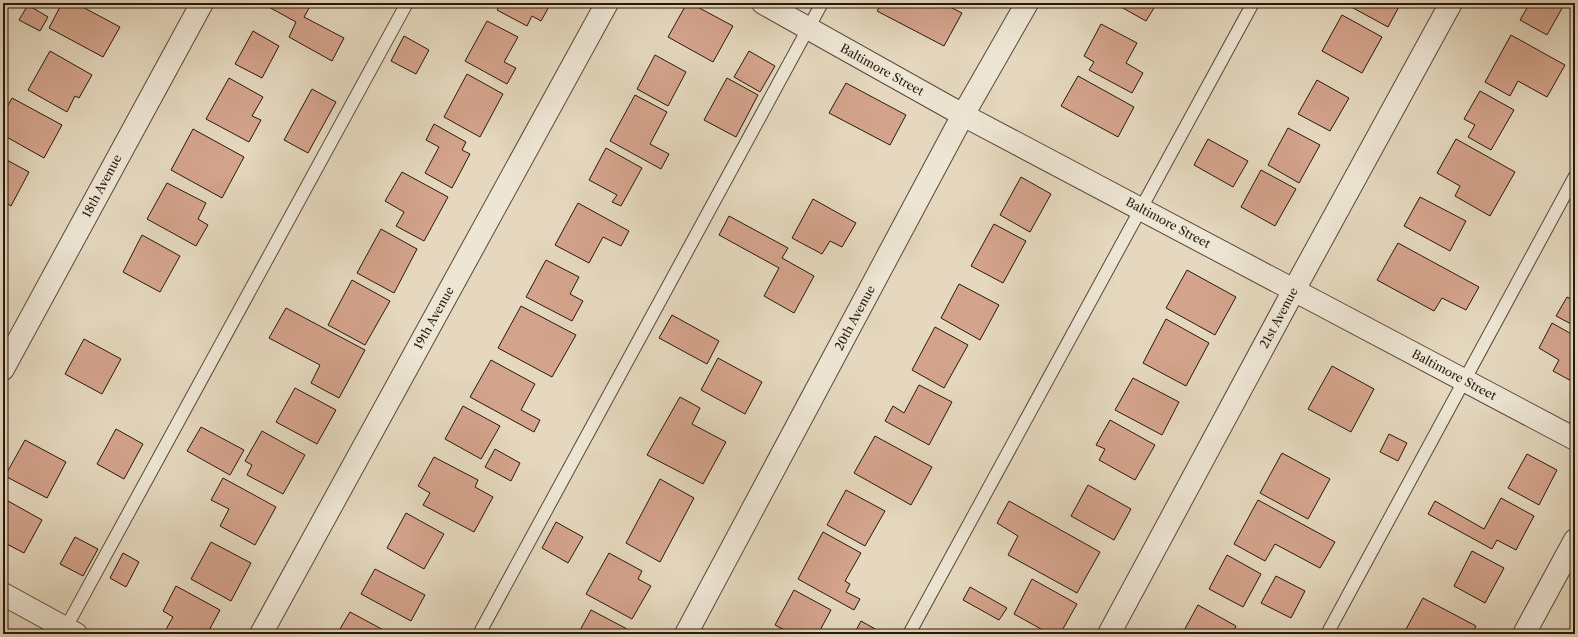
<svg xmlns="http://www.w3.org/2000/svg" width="1578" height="637" viewBox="0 0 1578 637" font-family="'Libre Caslon Text',serif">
  <rect width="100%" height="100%" fill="#e5d8be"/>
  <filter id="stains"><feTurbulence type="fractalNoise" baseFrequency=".005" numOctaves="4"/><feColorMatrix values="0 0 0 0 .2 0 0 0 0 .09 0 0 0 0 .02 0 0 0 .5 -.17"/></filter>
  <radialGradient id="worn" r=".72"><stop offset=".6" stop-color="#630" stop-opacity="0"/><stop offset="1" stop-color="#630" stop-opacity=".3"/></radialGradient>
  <path fill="#d4a38c" stroke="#29180b" d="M62,3H75L120,27L103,57L49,28Z
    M268,3H312L304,17L344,38L332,61L289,37L296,22L267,6Z
    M501,3H551L541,21L532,16L527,26L497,10Z
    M687,3H690L733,26L713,62L668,37Z
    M882,3H942L962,13L944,46L877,11Z
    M1114,3H1157L1146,21Z
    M1344,3H1401L1388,27Z
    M1530,3H1565L1547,35L1520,20Z
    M28,5L48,17L40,31L19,20Z
    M1342,15L1382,37L1362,73L1322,51Z
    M487,21L518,37L504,62L516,68L507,84L465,61Z
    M1101,24L1137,43L1126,63L1143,73L1132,93L1089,70L1094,62L1084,56Z
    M253,31L279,46L262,78L235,64Z
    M1511,35L1565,65L1547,97L1518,81L1510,96L1485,82Z
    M404,36L429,50L416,74L391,61Z
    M50,51L92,75L79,98L75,96L67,112L28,90Z
    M749,51L775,66L760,92L734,77Z
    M655,55L686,72L668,106L637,89Z
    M467,74L503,94L480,137L444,117Z
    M1078,76L1134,107L1118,137L1061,106Z
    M229,78L263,97L252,116L261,120L249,142L206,119Z
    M727,78L758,95L736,137L704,120Z
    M1317,80L1349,98L1330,131L1298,114Z
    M846,83L906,115L890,145L829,113Z
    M312,89L336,102L308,153L284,140Z
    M1480,91L1514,110L1491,150L1468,137L1475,125L1464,119Z
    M635,95L667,112L650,144L669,154L661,169L610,141Z
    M12,98L62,125L44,158L3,135V114Z
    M434,124L466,142L462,150L470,154L452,188L425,173L439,147L426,140Z
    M1288,128L1320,145L1299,183L1268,165Z
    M193,129L244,157L222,198L171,170Z
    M1208,139L1248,161L1233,187L1194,165Z
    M1456,139L1515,172L1490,216L1455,196L1460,186L1437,173Z
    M606,148L642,168L621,206L612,202L617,195L589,180Z
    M3,158L29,172L11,206L3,201Z
    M1261,170L1296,189L1275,226L1241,207Z
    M402,172L448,197L424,241L396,226L404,212L385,201Z
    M1021,177L1051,194L1030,232L1000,215Z
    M167,183L206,203L198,219L208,225L196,246L147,219Z
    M1420,197L1466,221L1450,251L1404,226Z
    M813,199L856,223L842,247L830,241L822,254L792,238Z
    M578,203L629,231L621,246L603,237L589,263L555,245Z
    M729,216L788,248L782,258L814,276L794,313L764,296L779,268L719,235Z
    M994,224L1026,241L1003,283L971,266Z
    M381,229L417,249L394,293L357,273Z
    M142,235L180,256L160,292L123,272Z
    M1398,243L1479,287L1466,310L1442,298L1434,311L1377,280Z
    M546,260L579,277L570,294L583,301L572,321L526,297Z
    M1187,270L1236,297L1215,335L1166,308Z
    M352,280L390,301L365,345L328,325Z
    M959,284L999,305L980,340L941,318Z
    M1567,297L1575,301V326L1556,316Z
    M521,306L576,335L552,377L498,348Z
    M286,308L365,350L339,398L311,383L320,365L269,338Z
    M672,315L719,341L707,364L659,338Z
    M1166,319L1209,343L1186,386L1143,363Z
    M1552,323L1575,336V383L1553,371L1559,360L1539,348Z
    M935,327L968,345L944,388L912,370Z
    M84,339L121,359L102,394L65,374Z
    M718,358L762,382L745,414L701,390Z
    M491,360L535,384L521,410L540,420L534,432L470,397Z
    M1332,366L1374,389L1351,432L1308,409Z
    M1133,378L1179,402L1162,435L1115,410Z
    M919,385L952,402L929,445L885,421L893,406L904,413Z
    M295,388L336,410L317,444L276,422Z
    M680,397L700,408L692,424L726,442L703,484L647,455Z
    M463,406L500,426L481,459L445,439Z
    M1110,420L1155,445L1135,480L1099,460L1105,449L1096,445Z
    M201,427L244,450L230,475L187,451Z
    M116,429L143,444L124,479L97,464Z
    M262,431L305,455L283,494L247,475L252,465L245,461Z
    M1389,434L1407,443L1398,461L1380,452Z
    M875,436L932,467L911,505L854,473Z
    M25,440L66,462L47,498L5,476Z
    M495,449L520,463L511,481L485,467Z
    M1282,453L1330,479L1308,519L1260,493Z
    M1527,454L1557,470L1539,505L1508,488Z
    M434,457L478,480L475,487L493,497L474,532L423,505L430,493L418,486Z
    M223,478L276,507L255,545L220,526L229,509L211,500Z
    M660,479L694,498L660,562L626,543Z
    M1088,485L1131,509L1114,540L1071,516Z
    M846,490L885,511L865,546L827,525Z
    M1501,498L1534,516L1516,550L1497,540L1492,549L1428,514L1435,501L1484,529Z
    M1258,500L1335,542L1320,568L1275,544L1265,561L1234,544Z
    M8,501L42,520L24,553L3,542V510Z
    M1009,501L1100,552L1077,593L1008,555L1018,536L997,523Z
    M406,513L444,534L424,569L387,548Z
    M556,522L583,537L568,563L542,548Z
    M823,532L861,553L845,581L850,584L846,592L860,599L854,610L798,579Z
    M75,537L98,549L83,576L60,564Z
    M211,542L251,563L231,601L191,579Z
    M1472,551L1504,568L1485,603L1454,586Z
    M123,553L139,562L126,587L110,578Z
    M609,553L642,571L638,579L651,586L632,619L586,594Z
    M1227,555L1261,574L1243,607L1209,589Z
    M375,569L425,595L411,621L361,594Z
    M1276,576L1305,591L1291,618L1261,603Z
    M1032,579L1077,604L1060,634H1050L1014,614Z
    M176,586L220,610L207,634H170L165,631L173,617L163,611Z
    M970,587L1007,608L999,620L963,600Z
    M794,590L831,610L818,634H792L775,625Z
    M1423,598L1476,626L1472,634H1411L1405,631Z
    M1198,605L1236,626L1232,634H1182Z
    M591,610L627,629L624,634H578Z
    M350,612L389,633L388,634H337Z
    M861,621L884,634H854Z"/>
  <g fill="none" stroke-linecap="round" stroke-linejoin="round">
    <defs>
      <path id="lane" d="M63,633L407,3
        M479,634L822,3
        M909,634L1253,3
        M1327,634L1575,176"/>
      <path id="street" d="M763,3L963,115L1575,439
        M3,369L202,3
        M3,594L76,634
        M261,634L607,3
        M686,634L963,115L1027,3
        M1109,634L1294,290L1451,3
        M1524,634L1575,540"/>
    </defs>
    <use href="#lane" stroke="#584838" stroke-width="14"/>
    <use href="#street" stroke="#584838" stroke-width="24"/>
    <use href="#lane" stroke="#eee6d5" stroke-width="12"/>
    <use href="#street" stroke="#eee6d5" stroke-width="22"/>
  </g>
  <g text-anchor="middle" stroke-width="3.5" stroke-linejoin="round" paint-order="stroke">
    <g font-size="12" fill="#29180b" stroke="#eee6d5">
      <text transform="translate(882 70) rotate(29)" y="4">Baltimore Street</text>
      <text transform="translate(102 186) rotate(-62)" y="4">18th Avenue</text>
      <text transform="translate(1168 223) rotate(28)" y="4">Baltimore Street</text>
      <text transform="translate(434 318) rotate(-61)" y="4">19th Avenue</text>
      <text transform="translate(855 318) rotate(-62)" y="4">20th Avenue</text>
      <text transform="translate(1279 318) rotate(-62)" y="4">21st Avenue</text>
      <text transform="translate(1454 375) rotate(28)" y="4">Baltimore Street</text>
    </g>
  </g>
  <rect width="1578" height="637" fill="none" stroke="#e5d8be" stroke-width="16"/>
  <rect x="4" y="4" width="1570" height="629" fill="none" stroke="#29180b" stroke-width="2"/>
  <rect x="8" y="8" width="1562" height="621" fill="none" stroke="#29180b"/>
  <rect width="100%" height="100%" filter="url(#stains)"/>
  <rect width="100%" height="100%" fill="url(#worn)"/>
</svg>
